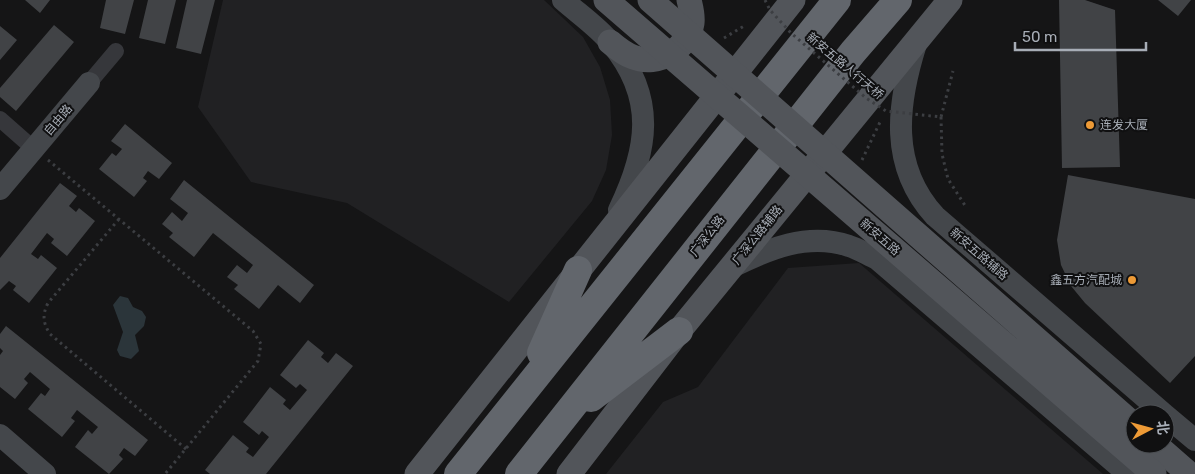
<svg xmlns="http://www.w3.org/2000/svg" width="1195" height="474" viewBox="0 0 1195 474" font-family="Rubik,'Noto Sans SC',sans-serif">
  <rect width="100%" height="100%" fill="#151516"/>
  <path fill="#212123" d="M223,0H544L583,37L600,67L610,100L612,135L606,170L592,201L509,302L347,203L251,182L198,107Z
    M859,263L1103,474H606L663,402L698,387L788,268Z"/>
  <path fill="#2b353a" d="M120,296L128,298L133,307L142,311L146,317L144,326L135,335L139,351L131,359L120,356L117,350L123,332L113,305Z"/>
  <path fill="#414346" d="M25,0H50L40,13Z
    M106,0H134L125,34L100,28Z
    M148,0H176L165,44L139,38Z
    M187,0H215L201,54L176,48Z
    M1059,0H1085L1115,10L1120,167L1062,168Z
    M1158,0H1191L1178,16Z
    M54,25L74,42L16,111L0,97V88Z
    M0,26L17,40L0,60Z
    M125,124L172,163L159,179L148,171L143,178L147,181L134,197L99,169L112,153L116,156L122,149L111,141Z
    M1068,175L1195,199V356L1170,383L1085,303L1071,286L1061,265L1057,240Z
    M184,180L314,285L300,303L278,285L259,309L234,289L238,285L227,277L237,265L247,273L253,265L213,233L194,257L169,237L173,233L162,224L172,212L182,221L188,213L170,199Z
    M60,183L77,196L69,206L76,212L79,208L95,221L67,256L51,243L54,239L47,233L31,254L38,259L41,255L57,268L29,303L13,290L16,286L9,281L0,290V258Z
    M6,326L148,440L135,456L124,448L119,455L123,459L109,474L75,447L88,430L92,434L98,427L77,410L71,418L75,421L62,437L28,409L41,393L45,396L50,389L30,372L24,379L28,383L15,399L0,387V355L3,351L0,348V334Z
    M308,340L324,353L321,357L328,363L336,353L353,366L266,474H210L205,470L233,435L249,448L246,452L253,457L269,437L262,431L259,435L243,422L270,387L286,400L283,404L290,410L307,390L300,384L296,388L280,375Z"/>
  <g fill="none" stroke-linecap="round" stroke-linejoin="round">
    <path stroke="#3c3e42" stroke-width="3" stroke-dasharray="2.5 4" stroke-linecap="butt" d="M724,38L744,26
      M941,117L942,154L948,179L966,207
      M48,160L253,331L261,344L258,361L165,474
      M862,160L881,120
      M119,219L48,303C42,315 43,323 50,334L186,449"/>
    <path stroke="#36373b" stroke-width="16" d="M89,83L116,51
      M0,119L34,149"/>
    <path stroke="#44474b" stroke-width="22" d="M563,0C579,14 598,27 611,43C657,98 648,150 619,210
      M916,44C897,104 889,166 935,216L1164,414
      M0,189L89,83
      M732,267C768,249 808,232 849,246C859,249 868,255 877,259L1128,474
      M1165,415L1195,440
      M0,435L45,474"/>
    <path stroke="#52555a" stroke-width="25" d="M610,42C617,48 624,54 633,57C658,67 688,49 692,23C693,15 691,8 689,0
      M1155,444L1189,474
      M417,474L793,0
      M569,474L679,331L950,0"/>
    <path stroke="#62666c" stroke-width="28" d="M541,353L578,270
      M591,398L679,331
      M458,474L837,0
      M519,474L853,52L898,0"/>
    <path stroke="#3c3e42" stroke-width="3" stroke-dasharray="2.5 4" stroke-linecap="butt" d="M765,0L770,10L791,33L866,98L886,111L941,117L953,71"/>
    <path stroke="#52555a" stroke-width="25" d="M606,0L1154,474
      M650,0L1135,426"/>
  </g>
  <g fill="#ed9a36" stroke="#101011" stroke-width="2">
    <circle cx="1090" cy="125" r="5"/>
    <circle cx="1132" cy="280" r="5"/>
  </g>
  <g text-anchor="middle" stroke-width="4" stroke-linejoin="round" paint-order="stroke">
    <g font-size="12" fill="#a7adb6" stroke="#101011">
      <text transform="translate(845 66) rotate(40)" y="4">新安五路人行天桥</text>
      <text transform="translate(58 120) rotate(-50)" y="4">自由路</text>
      <text transform="translate(757 235) rotate(-51)" y="4">广深公路辅路</text>
      <text transform="translate(707 236) rotate(-52)" y="4">广深公路</text>
      <text transform="translate(880 237) rotate(41)" y="4">新安五路</text>
      <text transform="translate(979 254) rotate(41)" y="4">新安五路辅路</text>
    </g>
    <g font-size="12" fill="#a7adb6" stroke="#101011" text-anchor="start">
      <text x="1100" y="129">连发大厦</text>
      <text x="1122" y="284" text-anchor="end">鑫五方汽配城</text>
    </g>
  </g>
  <g transform="translate(1150 429) rotate(84)"><circle r="24" fill="#101011" stroke="#4c4f53"/>
  <path d="M0-4L9 19L0 12L-9 19Z" fill="#ed9a36"/>
  <text y="-8" font-size="14" font-weight="bold" text-anchor="middle" fill="#a7adb6">北</text>
  </g>
  <path d="M1015 42v8h131v-8" fill="none" stroke="#a7adb6" stroke-width="2.5"/>
  <text x="1022" y="42" font-size="15" fill="#a7adb6" stroke="#101011" stroke-width="4" paint-order="stroke">50 m</text>
</svg>
